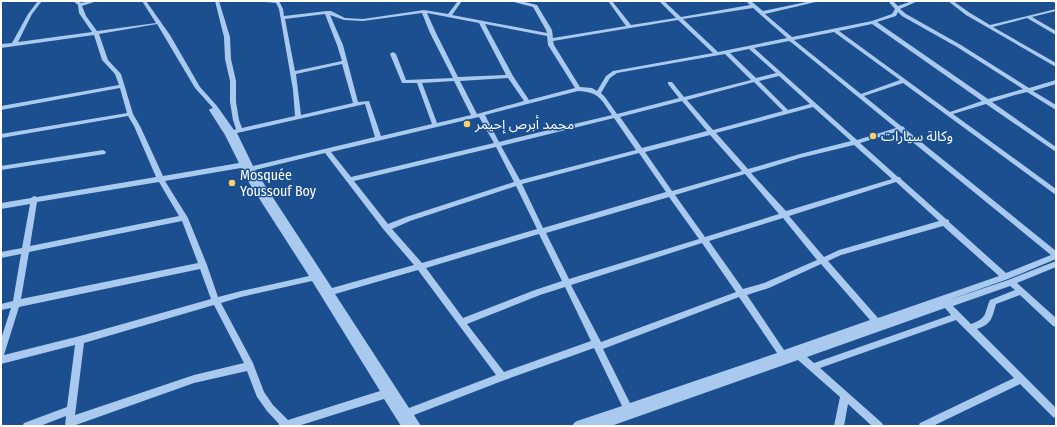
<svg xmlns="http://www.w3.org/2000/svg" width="1057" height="427" viewBox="0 0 1057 427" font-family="'Fira Sans Condensed','Noto Sans Arabic',sans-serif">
  <rect width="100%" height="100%" fill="#1b4f8f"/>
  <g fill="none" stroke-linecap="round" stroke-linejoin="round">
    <path fill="#a9c9ee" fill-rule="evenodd" d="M38,1H42L32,14L18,42L92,32L79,13L78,5L73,1H78L81,3L90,1H97L82,6L86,16L97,31L156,23L142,1H146L170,35L200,87L217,106L234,130L236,129L233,120L230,102V81L225,59L224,37L215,1H219L230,37L231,59L236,81V102L239,120L242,128L295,116L293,90L279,9L276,3L265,2L263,1H279L283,9L284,16L327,11H331L345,18L363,19L424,10L448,14L458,1H462L452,15L547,33L546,30L533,7L510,1H521L537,5L552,30L553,38L626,26L608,1H612L631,25L676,18L659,1H664L681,17L750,5L746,1H751L763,11L811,1H820L765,14L792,37L872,21L892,14L895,9L888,1H893L898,6L912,1H918L900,9L906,14L961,45L1029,88L1056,80V84L1033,91L1056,105V110L1027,92L1015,95L992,102L1056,147V152L986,104L953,114L1056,189V195L903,83L864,96L901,126L904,127L905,129L1056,251V259L1008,279L946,301L1008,280L1056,261V267L1017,283L1056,318V327L1053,326L1020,295L996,304C992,318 992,324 977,329L1056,408V418L1053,417L1020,384L933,426H918L920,423L1014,378L956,320L820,368L882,423L884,426H872L848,404L844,426H834L840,397L798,360L611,426H593L594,425L590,426H572L574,423L577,421L622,406L594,348L502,381L414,415L421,426H401L384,399L298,426H278L279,424L267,411L257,397L247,371L194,383L73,426H65L66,416L40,426H22L24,423L67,407L75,345L1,364V339L11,308L1,310V304L13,301L21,254L1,258V252L22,248L30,204L1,209V203L31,198L34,196L37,197L156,177L134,126L128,116L1,138V134L127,113L120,88L1,110V106L119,85L115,74L102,60L94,35L1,48V44L12,43L28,14ZM753,8L787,38L718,52L683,19ZM898,12L902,16L957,47L1023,89L988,99L877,22L896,16ZM422,13L430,33L453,78L406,80L396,54L393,52L391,53L390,54L402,83H417L432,124L381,136L369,101L358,102L343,45L330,15L344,20L363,21ZM427,13L479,23L506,75L458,77L436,33ZM325,14L337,45L342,61L295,71L285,19ZM678,20L713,53L613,71L606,76L597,91L592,88L580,87L554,45L553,41ZM157,24L195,88L213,108L210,109L209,110L225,135L239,163L163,176L140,126L133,114L121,74L108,60L99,34ZM485,24L547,36L548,45L575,88L529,100L513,76ZM872,24L982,101L950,112L839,31ZM834,32L900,80L861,94L794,40ZM789,41L792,43L896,128L857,140L754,48ZM749,49L776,73L756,78L730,53ZM725,54L751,80L684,97L672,82H668V84L679,98L617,114L605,97L601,93L610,78L617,73ZM342,64L353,103L301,115L296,74ZM779,76L810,104L788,110L759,81ZM508,78L524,101L477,114L460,81ZM454,81L471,115L437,123L422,83ZM754,82L783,111L713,130L687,100ZM578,91C599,92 601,99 612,115L499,142L485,115ZM682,101L707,131L642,148L620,117ZM365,104L375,137L253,166L237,133ZM813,107L851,141L800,154L748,169L716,133ZM479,117L494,143L351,177L331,152ZM614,118L636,150L520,180L501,146ZM899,131L1051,255L1006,273L949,222V220L946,219L901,179L900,177H898L860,143ZM710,135L742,171L672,191L645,152ZM854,145L892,179L786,211L751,173L800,158ZM496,147L514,182L406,217L388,224L354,181ZM325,153L384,230L414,265L332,288L255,170ZM639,153L666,192L543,228L522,184ZM241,168L246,178L309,276L241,291L218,297L207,265L188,218L165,181ZM745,174L779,214L705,237L675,195ZM159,182L179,216L30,246L37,202ZM896,182L939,221L839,250L824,257L789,216ZM516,186L537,229L422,263L392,229L410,221ZM669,197L699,239L569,279L546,233ZM783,218L817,260L764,283L743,289L709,241ZM182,221L198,263L21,299L29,252ZM943,226L999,276L878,318L828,261L841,255ZM539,234L562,281L535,290L463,318L426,268ZM702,243L736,292L601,342L571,285ZM821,264L870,320L784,350L747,295L769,288ZM200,269L211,299L80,336L4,355L19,307ZM418,270L496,375L409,408L335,294ZM312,281L380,391L288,420L273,405L264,392L253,363L221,303L241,297ZM1010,286L1015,290L990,300C984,313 988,318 971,324L953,306ZM565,287L591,341L504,372L467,324L540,295ZM739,297L777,353L630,403L603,349ZM214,305L244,363L194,375L75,415L84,343ZM945,308L951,315L814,363L807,357Z
      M948,1H953L970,13L990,25L1056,9V11L1032,17L1056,31V35L1027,18L993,27L1056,63V67L966,15Z
      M1051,1H1056V3Z
      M103,150L106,152L105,154L1,170V166Z"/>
  </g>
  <g fill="#ffd166" stroke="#1b4f8f" stroke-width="1.5">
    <circle cx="467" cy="124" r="4"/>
    <circle cx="873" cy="136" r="4"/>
    <circle cx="232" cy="183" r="4"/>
  </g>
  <g text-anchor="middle" stroke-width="3" stroke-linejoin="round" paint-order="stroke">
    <g font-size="14" fill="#fff" stroke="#1b4f8f" text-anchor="start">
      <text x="475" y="129">محمد أبرص إحيمر</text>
      <text x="881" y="141">وكالة سيارات</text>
      <text x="240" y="180">Mosquée<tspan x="240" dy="16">Youssouf Boy</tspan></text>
    </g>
  </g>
  <rect width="1057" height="427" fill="none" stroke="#ffffff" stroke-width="4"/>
</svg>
